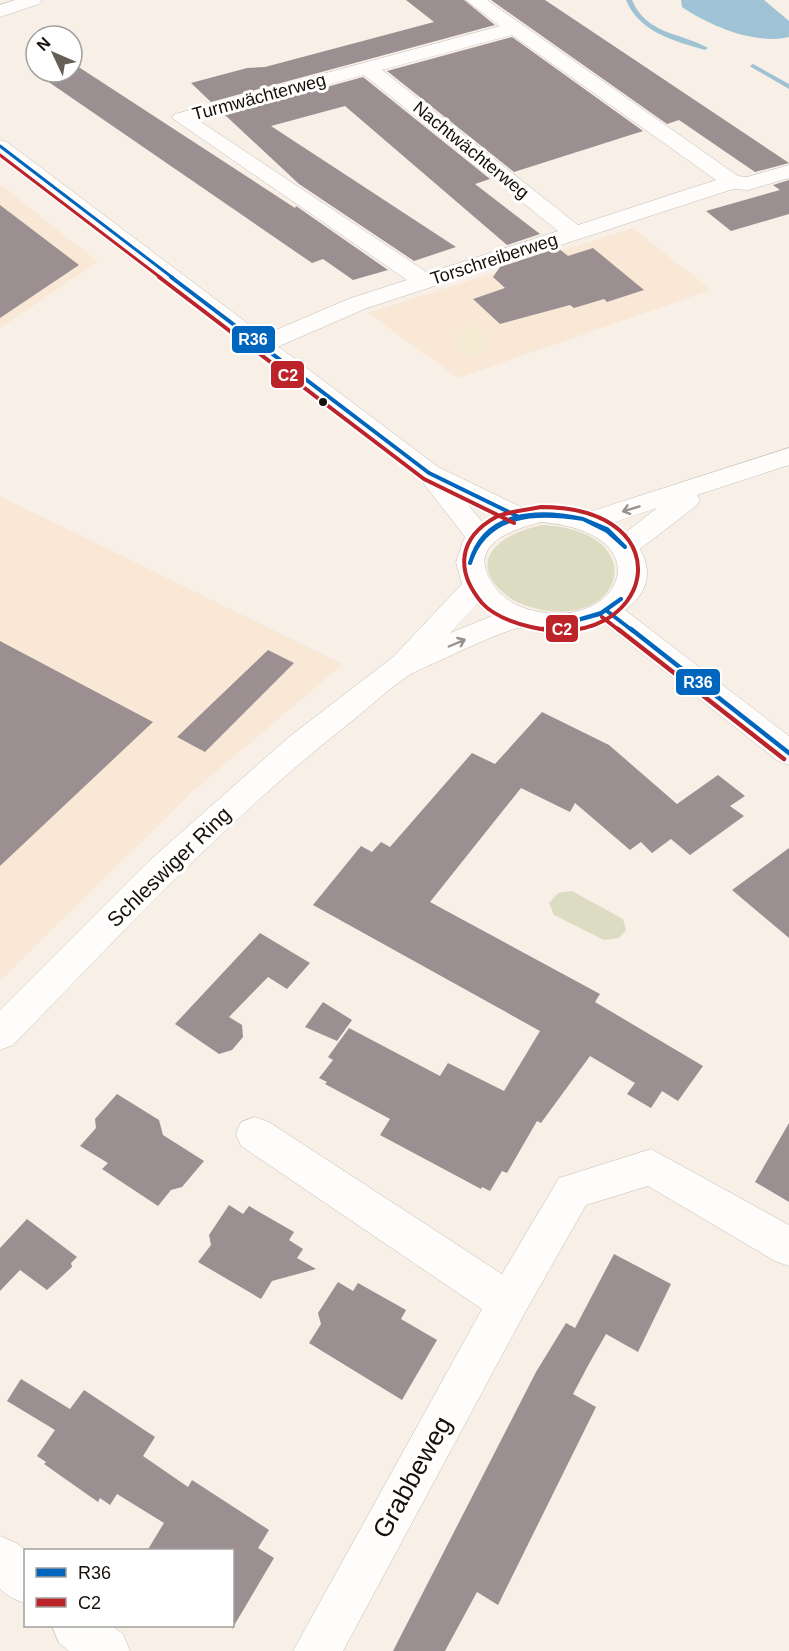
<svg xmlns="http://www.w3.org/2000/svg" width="789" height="1651" viewBox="0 0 789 1651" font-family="Helvetica,sans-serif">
  <rect width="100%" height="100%" fill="#f8efe7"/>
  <path fill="#fae8d7" d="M0,184L98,262L0,328Z
    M633,228L711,290L458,378L368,313Z
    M0,496L343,664L192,792L0,981Z"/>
  <path fill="#dbdcc2" d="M544,525C650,532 626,625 542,610C529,607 515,603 505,594C462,558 507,531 544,525Z
    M572,891L623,919L626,930L619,938L604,940L554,915L549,903L558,893Z"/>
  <path fill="#f5ebd3" d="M475,326L482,331L490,345L485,354L465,355L457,350L459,332L466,327Z"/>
  <path fill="#9fc3d4" d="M681,0H764L789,21V37C755,45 710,26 682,7Z"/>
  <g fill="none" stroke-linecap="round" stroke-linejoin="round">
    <path fill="#9fc3d4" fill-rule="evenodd" d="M626,0H632C647,35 680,32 708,48L705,50C674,41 639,32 626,0Z
      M753,64L789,84V89L751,67L750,66Z"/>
  </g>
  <path fill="#9b8f91" d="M406,0H464L495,25L211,102L191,83L247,68L265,67L434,22Z
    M491,0H545L789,163L755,172L679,120L667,124Z
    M512,37L643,131L514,172L387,71Z
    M74,64L295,208L296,206L388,270L353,280L323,259L312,263L37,74L72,72Z
    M363,77L490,179L475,184L540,234L507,245L345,106L271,126L456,247L414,261L299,184L225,115Z
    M789,180V214L731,231L706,211L780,190L773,185Z
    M0,205L79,265L0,318Z
    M558,248L568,256L593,248L644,290L607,302L604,299L574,308L570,305L500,324L473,299L505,288L493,277L500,267Z
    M0,641L153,722L0,866Z
    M268,650L294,663L205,752L177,737Z
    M542,712L609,745L677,804L718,775L745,796L730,806L744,816L690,855L671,839L652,853L641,842L630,850L575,803L570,812L521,788L430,902L600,994L595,1002L703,1066L678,1101L662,1091L651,1108L627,1094L635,1083L590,1056L541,1123L537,1121L507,1173L502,1171L490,1191L482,1187L481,1189L380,1135L390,1119L325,1084L327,1082L319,1078L333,1060L328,1057L349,1028L440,1076L448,1063L504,1091L540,1031L313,905L361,846L372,852L381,842L390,847L472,753L495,764Z
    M789,848V938L732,890Z
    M260,933L310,963L287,989L268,977L229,1017L242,1025L243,1037L232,1050L219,1054L175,1024Z
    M323,1002L352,1020L337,1041L305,1027Z
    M117,1094L159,1120L163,1135L204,1161L182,1187L171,1190L158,1206L102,1169L108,1163L80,1146L96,1128L95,1119Z
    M789,1123V1202L755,1182Z
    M229,1205L243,1214L249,1206L294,1232L289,1240L303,1249L297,1258L316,1269L272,1281L261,1299L198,1262L211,1245L209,1235Z
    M27,1219L77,1257L71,1263L72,1267L47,1290L20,1270L0,1291V1248Z
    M614,1254L671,1284L638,1352L606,1334L590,1362L573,1394L596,1407L498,1605L477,1592L445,1651H393L536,1372L566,1323L575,1328Z
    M338,1282L353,1291L358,1283L406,1310L401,1319L437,1340L402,1400L309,1343L321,1324L318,1313Z
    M21,1379L70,1409L84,1390L155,1437L143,1456L188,1487L192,1480L269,1530L258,1548L274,1558L232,1629V1551H147L164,1523L117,1494L110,1505L100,1498L98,1502L44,1464L46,1462L37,1456L55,1430L7,1401Z"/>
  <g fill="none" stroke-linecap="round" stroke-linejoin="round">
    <defs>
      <path id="minor" d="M15,0H42L39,4L0,17V5Z
        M466,0H487L738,176L747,177L789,165V178L748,190L733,189L367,308L268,351L259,353L250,351L247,346L250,341L351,298L407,280L172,118L175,114L500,26ZM512,35L716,180L578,225L382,70ZM364,75L558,231L428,273L198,120Z
        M255,1117L269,1122L502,1274L559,1178L651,1149L789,1225V1266L775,1261L648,1186L586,1205L523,1316L343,1651H293L482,1309L241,1146L236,1134L241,1122Z
        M0,1536L16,1543L26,1550V1604L10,1597L0,1589Z
        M52,1626H112L123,1634L130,1651H69L59,1643Z"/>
      <path id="tertiary" d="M0,140L7,142L438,467L527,510L531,516L527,522C506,528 484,511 466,502L494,537L490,543L480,546L470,543L420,479L0,156Z
        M607,601L617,604L789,736V765L778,761L597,618L592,611L597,604Z"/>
      <path id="secondary" d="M789,448V465L697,495L700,500L696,506L640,549C671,605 592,632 550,634C540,635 529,628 519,628C508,628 435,663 419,670C401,677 364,712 347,725C226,820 120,935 13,1045L0,1050V1010L149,861L289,737L393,657L462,584L456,562L463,541L467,535L490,517L541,504L589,512ZM657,508L626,532L615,522ZM541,522C665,533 621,631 535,611C523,609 508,602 499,592C462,549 503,532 541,522ZM477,604L492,616L450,633Z"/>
    </defs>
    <use href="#minor" stroke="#c4bcb5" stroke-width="1"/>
    <use href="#tertiary" stroke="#c4bcb5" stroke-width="1"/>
    <use href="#secondary" stroke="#c4bcb5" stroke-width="1"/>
    <use href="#minor" fill="#fefdfb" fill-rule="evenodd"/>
    <use href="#tertiary" fill="#fefdfb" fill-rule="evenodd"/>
    <use href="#secondary" fill="#fefdfb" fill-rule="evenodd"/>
    <defs>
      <path id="bus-1-far2" d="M0,146L173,278"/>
      <path id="bus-1-far1" d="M171,277L429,473L517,516
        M583,519L607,529L625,547
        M583,519L607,531L625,547
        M470,563C484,511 538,509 583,519
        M470,563C487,512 537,512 583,519
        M607,611L633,631
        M574,621L601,613L621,599
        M574,621L600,614L621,599"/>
      <path id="bus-1" d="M631,629L789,753"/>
      <path id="bus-2-far2" d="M0,155L161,278"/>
      <path id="bus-2-far1" d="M159,277L424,479L514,523
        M541,507C690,508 652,655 531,627C514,623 494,616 482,603C455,571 458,538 496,517C509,511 527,510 541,507Z
        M602,617L620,631"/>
      <path id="bus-2" d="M542,629H556
        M618,629L784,759"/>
    </defs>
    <use href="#bus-1-far2" stroke="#fff" stroke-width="6"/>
    <use href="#bus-1-far1" stroke="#fff" stroke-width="8"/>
    <use href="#bus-1" stroke="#fff" stroke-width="9"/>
    <use href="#bus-2-far2" stroke="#fff" stroke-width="6"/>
    <use href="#bus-2-far1" stroke="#fff" stroke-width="8"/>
    <use href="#bus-2" stroke="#fff" stroke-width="9"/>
    <use href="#bus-1-far2" stroke="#0065bd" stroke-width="3"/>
    <use href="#bus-1-far1" stroke="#0065bd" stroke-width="4"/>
    <use href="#bus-1" stroke="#0065bd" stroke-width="4.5"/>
    <use href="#bus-2-far2" stroke="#bd2429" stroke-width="3"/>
    <use href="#bus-2-far1" stroke="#bd2429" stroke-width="4"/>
    <use href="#bus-2" stroke="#bd2429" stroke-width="4.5"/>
  </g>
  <defs><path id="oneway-shaft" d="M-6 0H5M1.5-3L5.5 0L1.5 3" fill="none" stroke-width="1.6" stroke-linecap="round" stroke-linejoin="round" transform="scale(1.5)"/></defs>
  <g stroke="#96938f">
    <use href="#oneway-shaft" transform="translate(631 509) rotate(163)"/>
    <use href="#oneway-shaft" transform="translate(457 643) rotate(-23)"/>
  </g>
  <circle fill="#17110a" stroke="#fff" stroke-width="2" cx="323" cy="402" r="5"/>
  <g text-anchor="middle" stroke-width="6" stroke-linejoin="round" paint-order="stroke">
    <g font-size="18" fill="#17110a" stroke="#fff">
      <text transform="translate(259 97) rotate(-15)" y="6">Turmwächterweg</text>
      <text transform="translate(471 150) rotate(39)" y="6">Nachtwächterweg</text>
      <text transform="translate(494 259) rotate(-18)" y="6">Torschreiberweg</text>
    </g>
    <g font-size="21" fill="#17110a" stroke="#fff">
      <text transform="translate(169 867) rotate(-44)" y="7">Schleswiger Ring</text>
    </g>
    <g font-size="26" fill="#17110a" stroke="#fff">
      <text transform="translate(412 1477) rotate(-61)" y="9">Grabbeweg</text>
    </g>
  </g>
  <g stroke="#fff" stroke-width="2">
    <rect x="231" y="325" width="45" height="29" rx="6" fill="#0065bd"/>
    <rect x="270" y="360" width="35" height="29" rx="6" fill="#bd2429"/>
    <rect x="545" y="614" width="34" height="29" rx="6" fill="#bd2429"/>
    <rect x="675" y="668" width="46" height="28" rx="6" fill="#0065bd"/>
  </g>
  <g font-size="16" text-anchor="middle" font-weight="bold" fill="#fff">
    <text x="253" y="345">R36</text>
    <text x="288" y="381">C2</text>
    <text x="562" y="635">C2</text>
    <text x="698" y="688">R36</text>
  </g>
  <rect x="24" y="1549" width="210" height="78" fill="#ffffff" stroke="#a2a09d" stroke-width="1.5"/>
  <rect x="36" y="1568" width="30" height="9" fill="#0065bd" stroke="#a2a09d" stroke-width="1.5"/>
  <text x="78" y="1579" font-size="18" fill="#17110a">R36</text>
  <rect x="36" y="1598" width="30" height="9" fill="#bd2429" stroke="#a2a09d" stroke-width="1.5"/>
  <text x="78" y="1609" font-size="18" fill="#17110a">C2</text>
  <g transform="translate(54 54) rotate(314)"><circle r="28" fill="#ffffff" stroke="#a2a09d" stroke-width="1.5"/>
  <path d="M0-4.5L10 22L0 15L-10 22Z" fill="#665f57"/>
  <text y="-9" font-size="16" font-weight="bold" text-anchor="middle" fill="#17110a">N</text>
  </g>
</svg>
